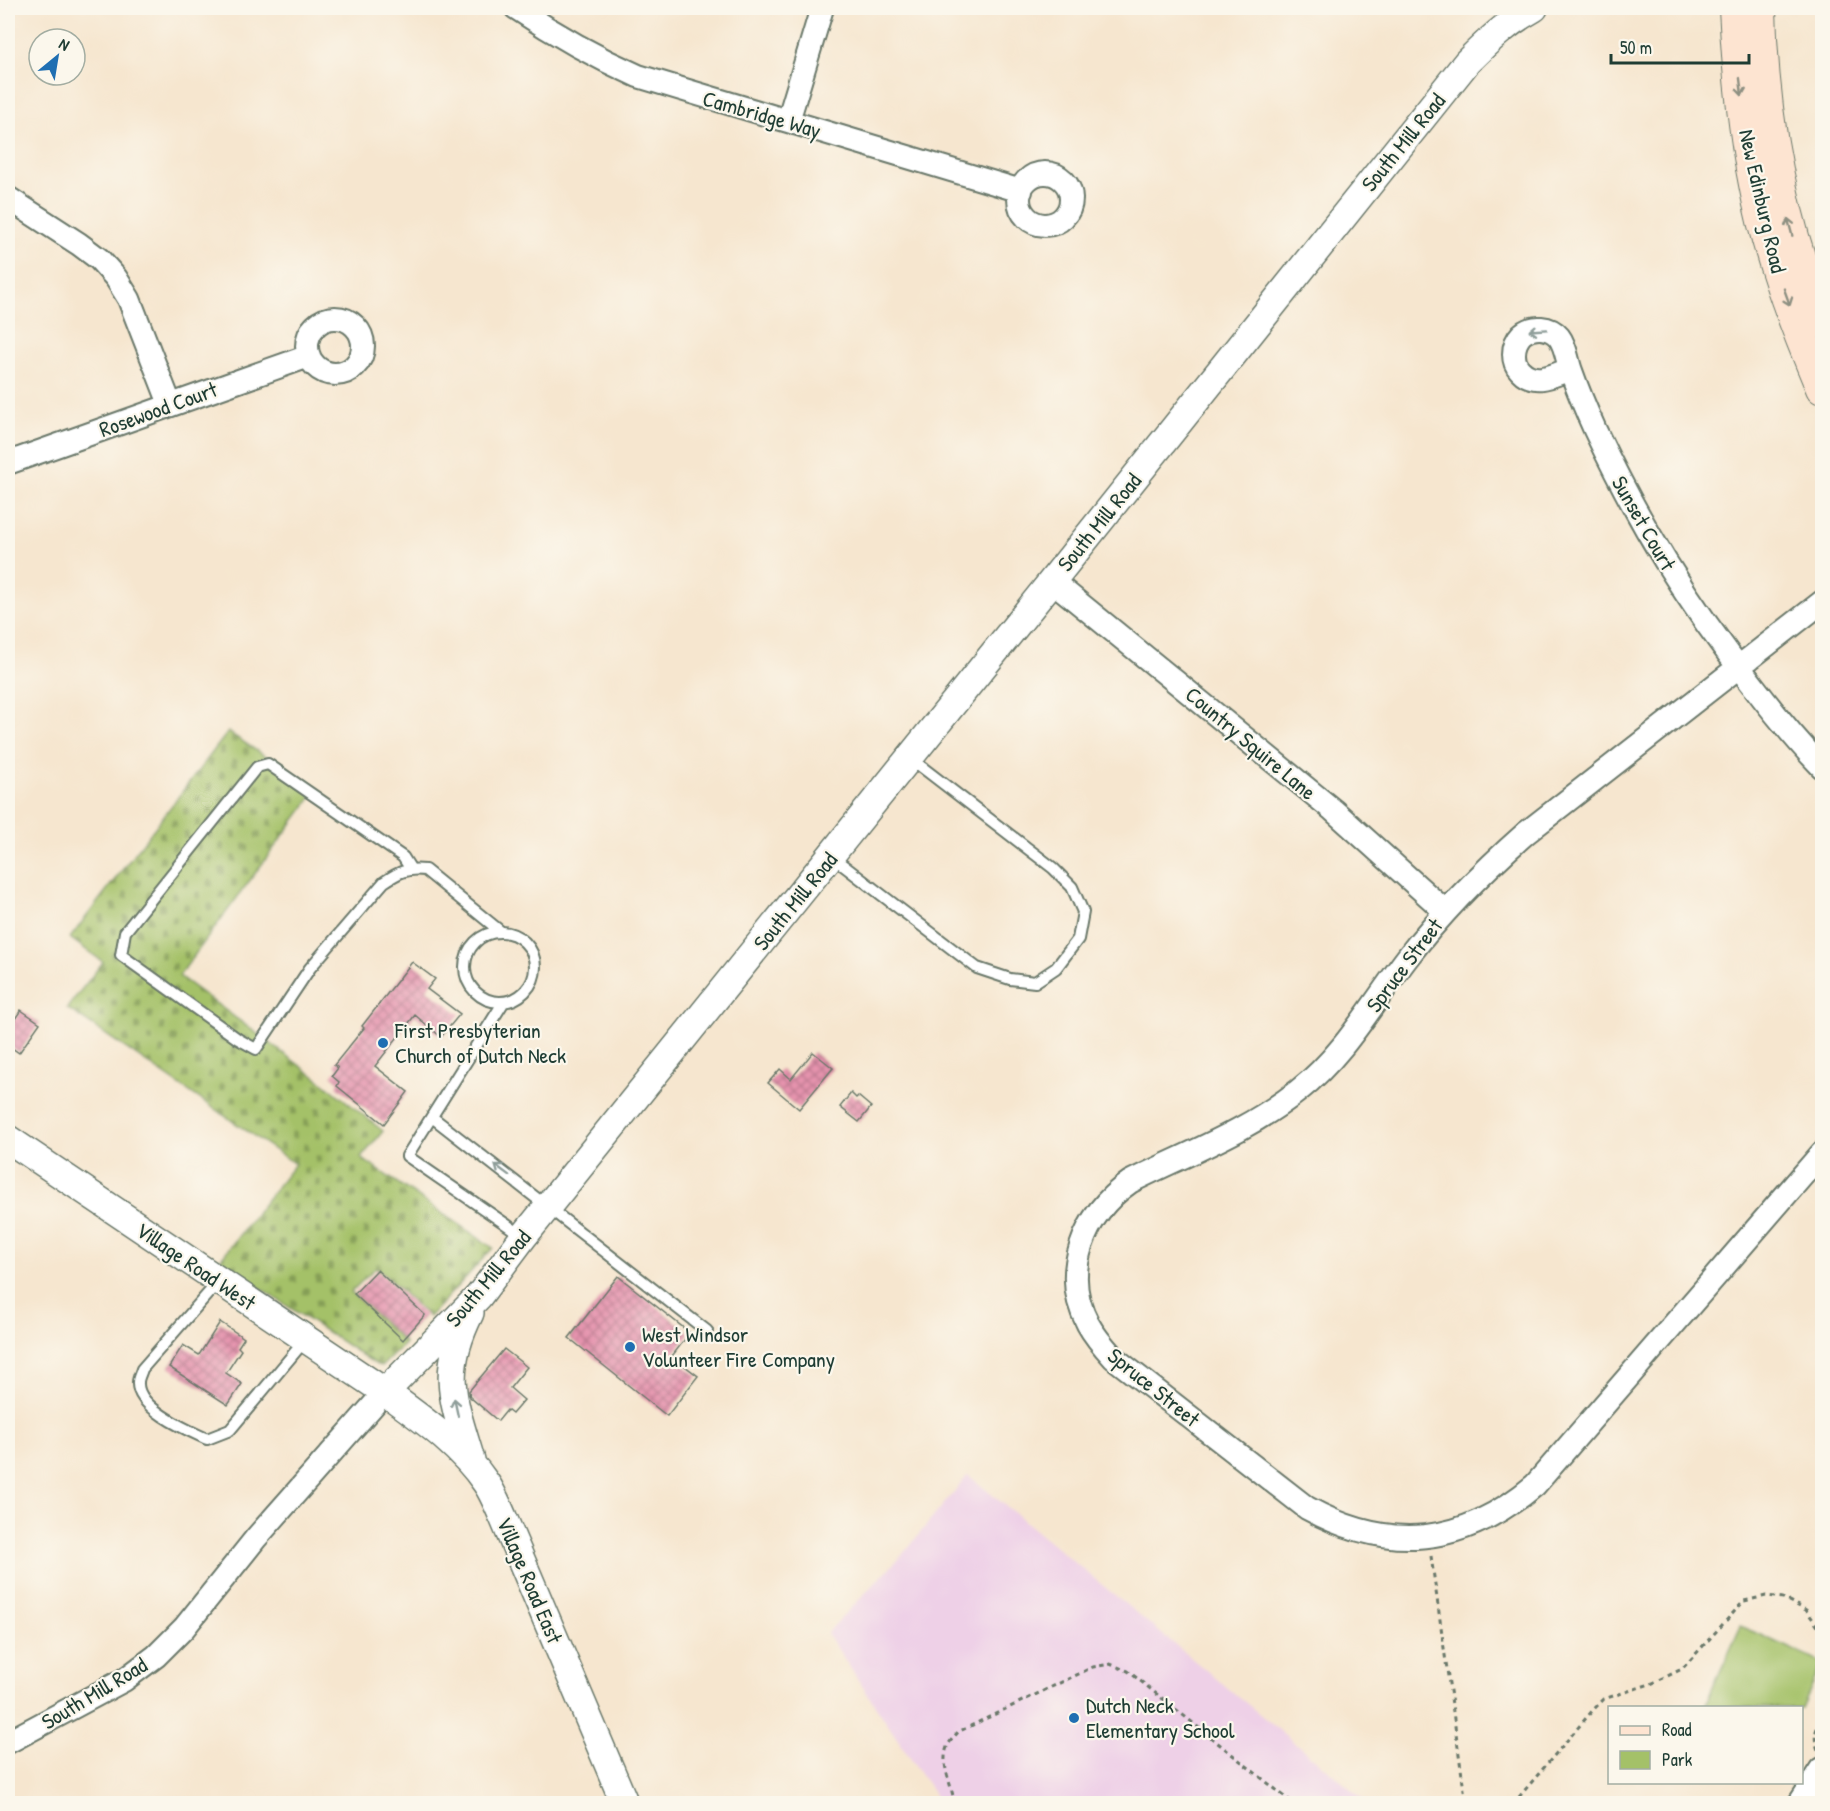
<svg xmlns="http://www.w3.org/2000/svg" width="1830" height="1811" viewBox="0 0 1830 1811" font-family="'Patrick Hand',sans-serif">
  <defs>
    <pattern id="cemetery-stones" width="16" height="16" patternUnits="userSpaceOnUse" patternTransform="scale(1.5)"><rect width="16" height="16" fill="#a4c168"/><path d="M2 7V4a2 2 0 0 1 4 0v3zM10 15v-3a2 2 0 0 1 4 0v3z" fill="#859e56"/></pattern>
    <pattern id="building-cross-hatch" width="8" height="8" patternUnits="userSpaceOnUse" patternTransform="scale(1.5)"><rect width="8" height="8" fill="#e593ad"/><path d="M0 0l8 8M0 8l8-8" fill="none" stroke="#b9798e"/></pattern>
  </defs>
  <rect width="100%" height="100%" fill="#fbf7ec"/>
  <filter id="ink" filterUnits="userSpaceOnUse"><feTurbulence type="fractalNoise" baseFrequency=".0167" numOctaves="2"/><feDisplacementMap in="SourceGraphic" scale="12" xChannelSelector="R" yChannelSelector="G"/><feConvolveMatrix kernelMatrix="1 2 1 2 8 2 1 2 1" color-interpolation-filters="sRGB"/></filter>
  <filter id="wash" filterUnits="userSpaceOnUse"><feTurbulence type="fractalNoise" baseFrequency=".008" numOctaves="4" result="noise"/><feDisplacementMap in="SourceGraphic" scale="24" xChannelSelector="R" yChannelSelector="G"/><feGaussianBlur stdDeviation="1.35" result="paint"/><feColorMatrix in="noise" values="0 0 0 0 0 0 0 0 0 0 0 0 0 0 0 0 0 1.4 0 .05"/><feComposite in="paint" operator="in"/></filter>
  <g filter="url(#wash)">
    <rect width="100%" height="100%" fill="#f6e6cf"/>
    <path fill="#eed0e7" d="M968,1475L1368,1803H940L827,1633L902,1555Z"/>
    <path fill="#a4c168" stroke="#627f4e" stroke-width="1.5" d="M1741,1626L1822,1663L1802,1708L1704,1707Z"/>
    <path fill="url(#cemetery-stones)" stroke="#627f4e" stroke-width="1.5" d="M228,732L317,790L179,976L325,1084L383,1131L361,1158L493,1248L429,1317L376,1267L351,1292L405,1343L382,1366L377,1365L219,1261L295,1164L67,1008L103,962L70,938Z"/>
    <g id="blocks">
      <path fill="url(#building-cross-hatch)" d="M412,962L435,979L427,989L460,1014L441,1037L415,1015L375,1066L408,1092L384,1124L337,1086L339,1082L332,1076L338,1068L334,1065L364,1028L362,1026Z
        M21,1010L40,1023L19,1053L8,1045V1029Z
        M813,1052L833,1068L799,1109L768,1083L780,1069L791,1079Z
        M851,1093L856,1098L858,1096L871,1107L859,1122L840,1107Z
        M377,1270L425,1315L403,1340L354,1294Z
        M618,1276L690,1333L672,1356L698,1376L667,1416L569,1338Z
        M220,1322L244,1338L238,1347L241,1350L226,1373L242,1384L228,1405L169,1367L183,1345L199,1355Z
        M504,1349L527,1367L510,1388L524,1400L512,1414L507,1410L498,1421L470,1397L469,1391Z"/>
    </g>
  </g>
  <g filter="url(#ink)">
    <use href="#blocks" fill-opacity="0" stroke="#6a786a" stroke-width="1.5"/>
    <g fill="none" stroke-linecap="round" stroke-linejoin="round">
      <defs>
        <path id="service" d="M831,856L977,968L1010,979L1035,982L1056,968L1078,939L1083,912L1072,887L1053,868L910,758
          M410,868L403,857L268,764L257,767L125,932L121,955L238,1039L256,1049L310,968L384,882C399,872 406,868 425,870L500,931
          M465 967a35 35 0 1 1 70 0a35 35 0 1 1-70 0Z
          M503,1003L407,1156L523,1236
          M432,1117L707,1331
          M219,1281L142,1369C141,1373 138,1378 138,1382C136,1408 187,1430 207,1439L230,1430L306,1339"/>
        <path id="minor" d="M516,8C556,35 593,56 638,76L1021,191
          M788,121L822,8
          M1019 199a26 26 0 1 1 52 0a26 26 0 1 1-52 0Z
          M8,198L79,244L99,259L116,278L129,299L170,404
          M307 346a28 28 0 1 1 56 0a28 28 0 1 1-56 0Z
          M1570,369C1554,375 1535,386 1520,370C1516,366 1514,360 1514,354C1514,346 1517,339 1522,334C1533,325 1550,326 1559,337C1566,346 1567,360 1571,371C1578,391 1586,410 1595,430C1639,523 1687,603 1752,684C1774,713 1797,741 1822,767
          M8,463L309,356
          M1052,581L1333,810L1445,911
          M1822,602L1526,833C1483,871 1442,912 1407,958C1372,1004 1344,1055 1298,1091C1248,1131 1186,1154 1130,1182C1084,1214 1060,1272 1088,1324C1095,1337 1104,1347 1114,1358L1307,1508C1389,1553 1463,1546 1535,1485L1822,1153
          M8,1742L124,1680L156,1656L184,1628L256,1538L385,1392
          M1799,1804L1822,1769"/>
        <path id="tertiary" d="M8,1139L385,1392C422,1419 460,1445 486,1483C493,1493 498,1506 503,1517L625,1804
          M470,1313C440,1373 453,1400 471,1460
          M385,1392L479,1296L524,1236L1052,581L1467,62C1488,41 1508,22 1534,8"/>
        <path id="secondary" d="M1735,8C1738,67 1743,126 1755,184C1768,254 1794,322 1822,388
          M1760,8C1762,117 1781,220 1822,322"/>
      </defs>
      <use href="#service" stroke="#6a786a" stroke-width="14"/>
      <use href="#minor" stroke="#6a786a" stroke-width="26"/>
      <use href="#tertiary" stroke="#6a786a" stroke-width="30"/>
      <use href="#secondary" stroke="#6a786a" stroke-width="34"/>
      <path stroke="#6a786a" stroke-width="3" stroke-dasharray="4.5 4.5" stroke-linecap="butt" d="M1431,1556L1466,1804
        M1818,1750C1813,1737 1815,1730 1822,1719
        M954,1804C953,1785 940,1767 947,1747C949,1742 955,1736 958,1732L1093,1667L1110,1664L1128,1671L1294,1804
        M1513,1804L1593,1710L1604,1699L1653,1683L1682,1669L1744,1601L1766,1596L1783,1598L1806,1610L1822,1632"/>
      <use href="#service" stroke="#fff" stroke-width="10"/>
      <use href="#minor" stroke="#fff" stroke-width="22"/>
      <use href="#tertiary" stroke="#fff" stroke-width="27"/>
      <use href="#secondary" stroke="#fde4d1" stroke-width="32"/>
    </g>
    <defs><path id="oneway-shaft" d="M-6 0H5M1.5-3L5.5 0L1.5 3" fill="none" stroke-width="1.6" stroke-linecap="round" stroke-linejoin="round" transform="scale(1.5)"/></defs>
    <g stroke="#8e9082">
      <use href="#oneway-shaft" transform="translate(1741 87) rotate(83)"/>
      <use href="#oneway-shaft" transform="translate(1790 227) rotate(-105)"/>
      <use href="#oneway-shaft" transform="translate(1787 297) rotate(70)"/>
    </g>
    <g stroke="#8f9e9a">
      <use href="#oneway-shaft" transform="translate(1538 330) rotate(176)"/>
      <use href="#oneway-shaft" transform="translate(502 1170) rotate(-143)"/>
      <use href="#oneway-shaft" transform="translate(456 1407) rotate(-102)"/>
    </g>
  </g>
  <g fill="#1f6fb2" stroke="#fbf7ec" stroke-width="2">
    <circle cx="383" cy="1043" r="6"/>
    <circle cx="630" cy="1347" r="6"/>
    <circle cx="1074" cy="1718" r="6"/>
  </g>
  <g text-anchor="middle" stroke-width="4.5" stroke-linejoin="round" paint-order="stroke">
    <g font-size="22" fill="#1f3d34" stroke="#fbf7ec">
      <text transform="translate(762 114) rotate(16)" y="8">Cambridge Way</text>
      <text transform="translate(1403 142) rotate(-51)" y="8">South Mill Road</text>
      <text transform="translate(1763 201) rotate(77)" y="8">New Edinburg Road</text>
      <text transform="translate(158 409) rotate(-20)" y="8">Rosewood Court</text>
      <text transform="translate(1099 522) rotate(-51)" y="8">South Mill Road</text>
      <text transform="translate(1644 523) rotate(60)" y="8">Sunset Court</text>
      <text transform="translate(1251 743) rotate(40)" y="8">Country Squire Lane</text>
      <text transform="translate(795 901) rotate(-51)" y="8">South Mill Road</text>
      <text transform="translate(1404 965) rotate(-53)" y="8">Spruce Street</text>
      <text transform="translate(196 1266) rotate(34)" y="8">Village Road West</text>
      <text transform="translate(488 1278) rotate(-50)" y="8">South Mill Road</text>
      <text transform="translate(1154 1387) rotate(39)" y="8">Spruce Street</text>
      <text transform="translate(530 1580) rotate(67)" y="8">Village Road East</text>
      <text transform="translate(94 1693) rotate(-31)" y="8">South Mill Road</text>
    </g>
    <g font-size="22" fill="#1f3d34" stroke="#fbf7ec" text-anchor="start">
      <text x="395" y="1038">First Presbyterian<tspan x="395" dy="25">Church of Dutch Neck</tspan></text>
      <text x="642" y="1342">West Windsor<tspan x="642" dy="25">Volunteer Fire Company</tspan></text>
      <text x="1086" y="1713">Dutch Neck<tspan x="1086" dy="25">Elementary School</tspan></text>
    </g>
  </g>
  <rect width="1830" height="1811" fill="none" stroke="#fbf7ec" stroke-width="30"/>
  <rect x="1608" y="1706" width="195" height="78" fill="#fbf7ec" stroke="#a3ada2" stroke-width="1.5"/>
  <rect x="1620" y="1726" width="30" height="9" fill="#fde4d1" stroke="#a3ada2" stroke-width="1.5"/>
  <text x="1662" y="1736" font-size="18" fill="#1f3d34">Road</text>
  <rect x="1620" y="1751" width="30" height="18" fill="#a4c168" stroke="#a3ada2" stroke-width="1.5"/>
  <text x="1662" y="1766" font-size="18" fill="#1f3d34">Park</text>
  <g transform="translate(57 57) rotate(30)"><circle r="28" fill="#fbf7ec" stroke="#a3ada2" stroke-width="1.5"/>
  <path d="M0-4.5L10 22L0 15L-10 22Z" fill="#1f6fb2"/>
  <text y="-9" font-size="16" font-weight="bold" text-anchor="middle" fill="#1f3d34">N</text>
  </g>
  <path d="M1611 54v9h138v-9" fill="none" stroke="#1f3d34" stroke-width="3"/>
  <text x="1620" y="54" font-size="18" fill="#1f3d34" stroke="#fbf7ec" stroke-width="4.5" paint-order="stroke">50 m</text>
</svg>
